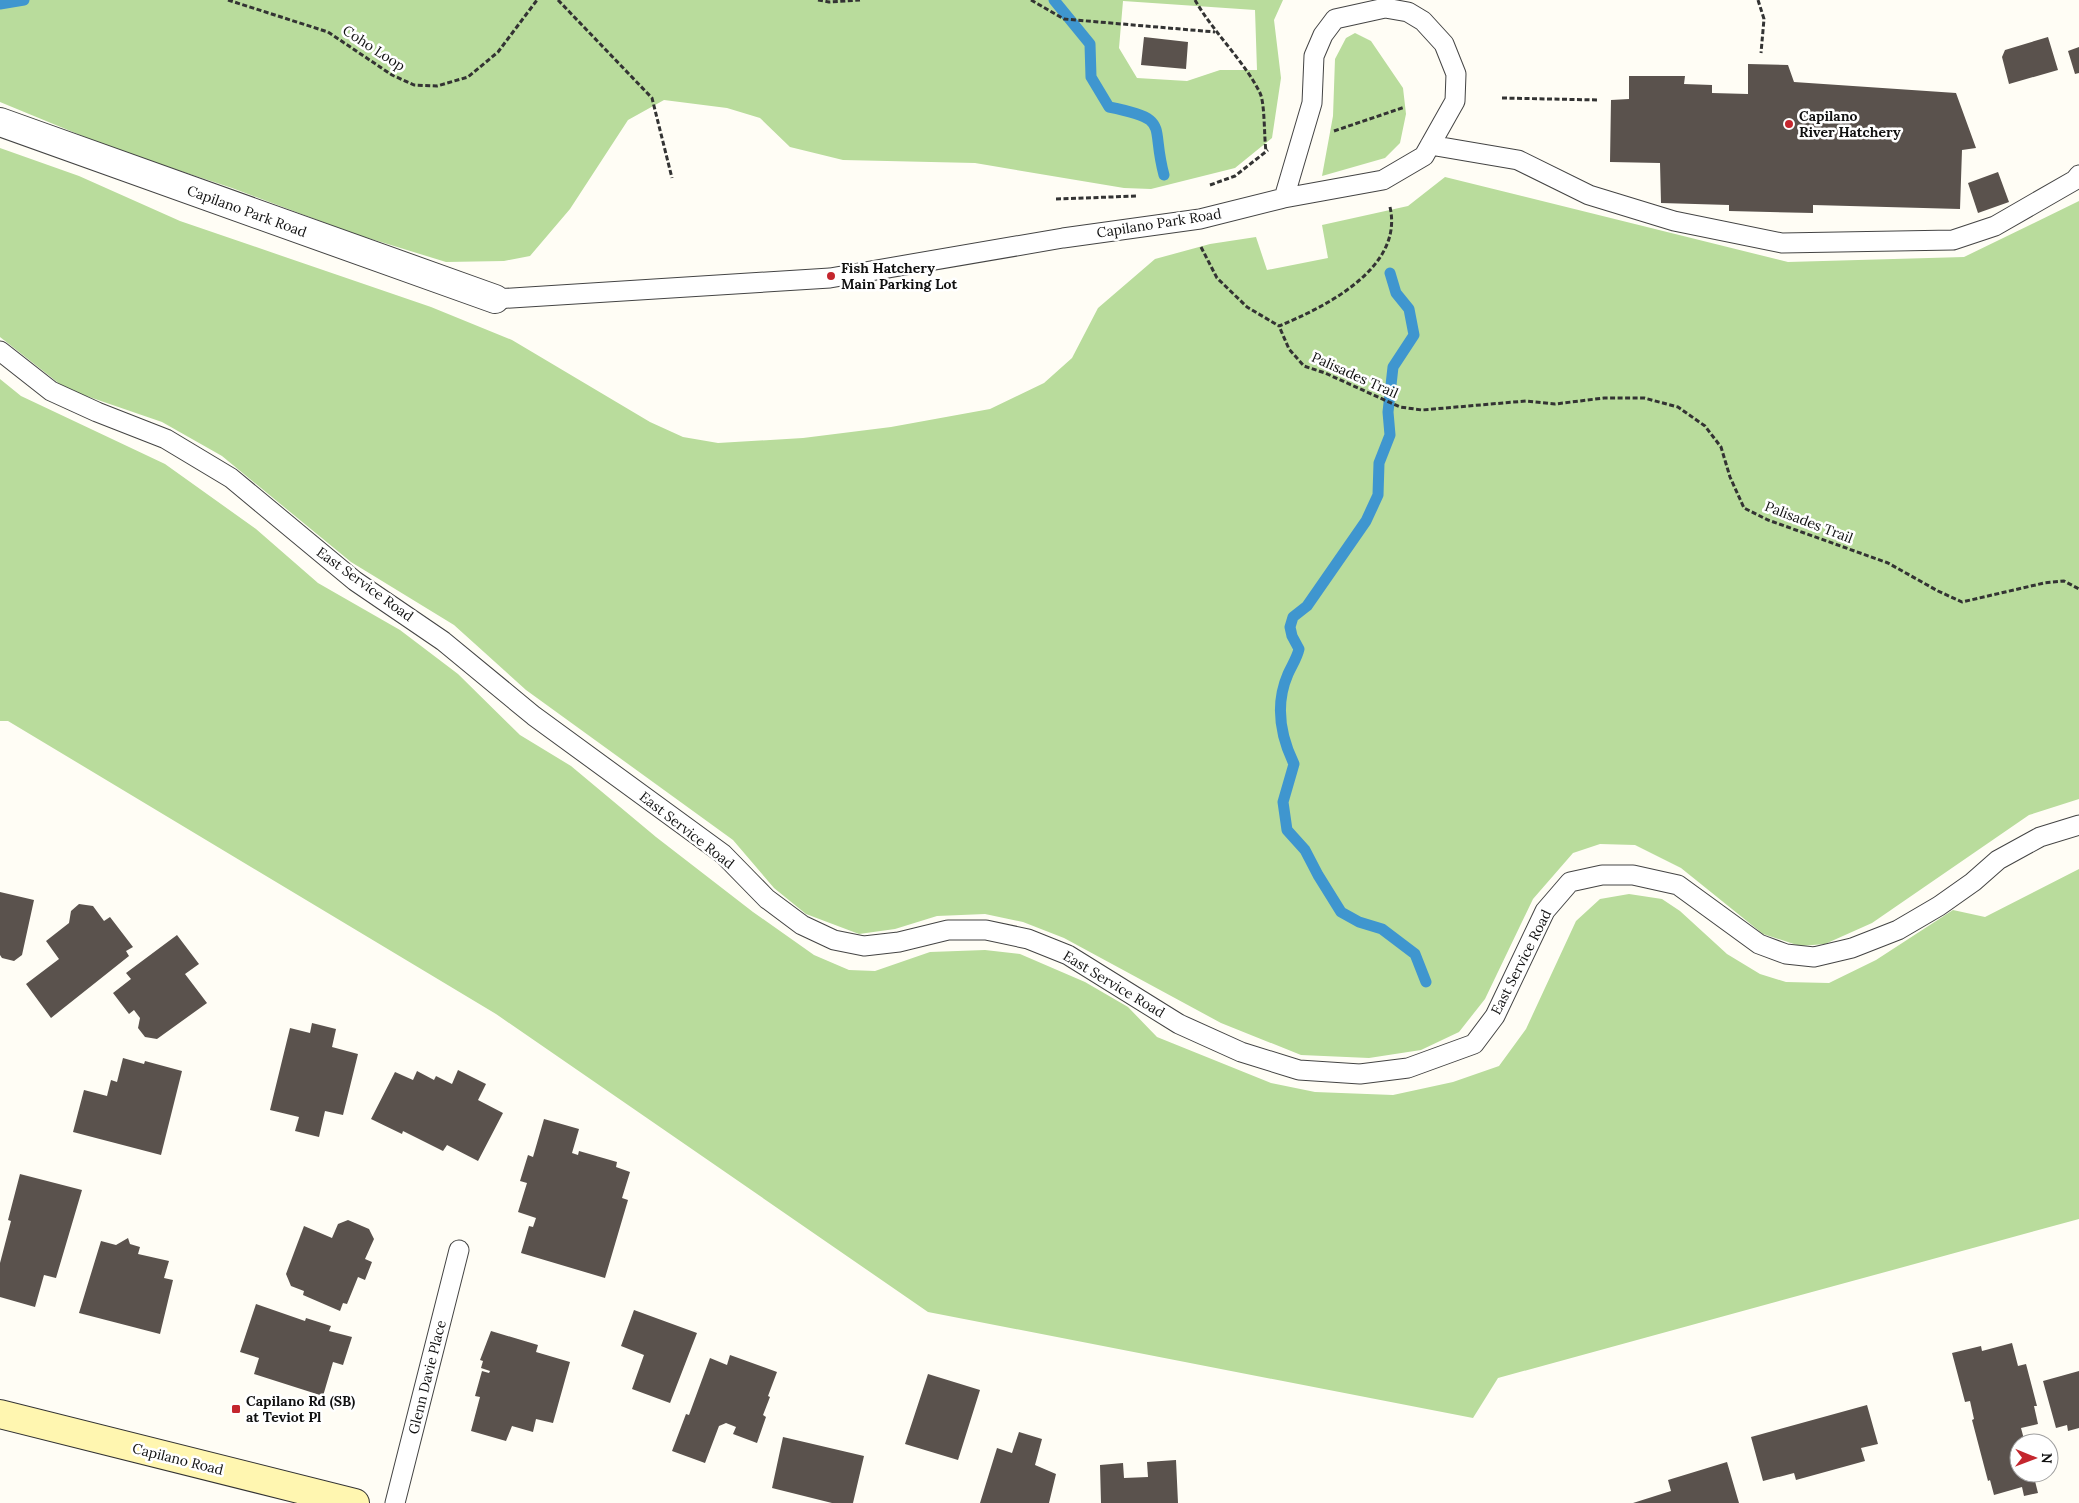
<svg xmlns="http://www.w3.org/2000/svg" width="2079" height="1503" viewBox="0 0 2079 1503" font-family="Lora,serif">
  <rect width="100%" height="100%" fill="#fffdf5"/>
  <path fill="#b9dc9c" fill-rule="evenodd" d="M0,0H1283L1274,20L1281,78L1272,138L1235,168L1151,189L1124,188L975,163L843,160L790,147L760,118L727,108L664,100L628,120L570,209L530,256L504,261L446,262L355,234L232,188L114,149L0,102ZM1123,1L1255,10L1257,70H1220L1187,81L1137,78L1119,48Z
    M1355,33L1371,41L1403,88L1406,114L1400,143L1385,158L1322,176L1333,116L1335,59L1346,38Z
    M0,148L79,176L180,221L431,307L512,340L650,422L683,437L718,443L803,438L891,427L990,409L1044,383L1072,358L1098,308L1155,259L1210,244L1256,237L1267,270L1328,258L1322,225L1408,206L1445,177L1788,262L1964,257L2079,201V799L2029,815L1872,923L1825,944L1800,946L1763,934L1681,868L1635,845L1600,844L1573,853L1533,899L1485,999L1459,1032L1421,1050L1369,1058L1301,1055L1221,1023L1064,938L1023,922L985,914L937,916L895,929L859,934L806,914L774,888L733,840L526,690L454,625L351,562L222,456L162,422L66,389L0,337Z
    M0,379L21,396L165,464L256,529L318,583L400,630L458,674L520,735L571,766L656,837L753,912L814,955L849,970L875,971L930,952L985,950L1020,954L1085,982L1128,1007L1157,1037L1271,1083L1315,1092L1393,1095L1453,1082L1499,1066L1526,1029L1576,921L1600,899L1629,894L1662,899L1680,911L1727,954L1760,974L1786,982L1829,983L1876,960L1953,910L1985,917L2079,869V1219L1498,1378L1473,1418L928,1312L496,1014L8,721H0Z"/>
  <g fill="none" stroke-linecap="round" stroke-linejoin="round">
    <path stroke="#3f96cf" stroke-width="11" d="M1054,0L1090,44L1091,77L1109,107C1172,120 1150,123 1164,175
      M0,4L24,0
      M1390,273L1396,293L1409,309L1414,335L1393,367L1388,412L1390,435L1379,463L1378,495L1366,521L1307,606L1293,617L1290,627L1292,636L1299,649C1297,658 1292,665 1288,674C1275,704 1280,735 1294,764L1283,802L1287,830L1305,850L1318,875L1341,912L1359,922L1382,929L1415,954L1426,982"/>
  </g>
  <path fill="#5a524d" d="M1144,37L1188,42L1186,69L1141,65Z
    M2048,37L2058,70L2009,84L2002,57L2005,50Z
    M2079,47V73L2075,74L2068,51Z
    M1748,64L1788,65L1794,82L1956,93L1976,148L1962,150L1960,209L1813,205V213L1729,211V205L1661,203L1660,163L1610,162L1611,100L1629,99V76H1685L1684,84L1712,85V93L1748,94Z
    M1998,172L2009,202L1978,213L1968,183Z
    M0,892L34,900L22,955L14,961L2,958L0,955Z
    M79,904L93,906L104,921L110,917L133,947L126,951L129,956L51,1018L26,984L59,959L46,941L69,923L71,911Z
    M177,935L199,964L185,974L207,1003L157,1039L145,1037L138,1028L140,1018L134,1010L129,1014L113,993L131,979L126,973Z
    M312,1023L336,1029L332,1047L358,1054L343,1115L325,1111L319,1137L295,1131L299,1117L270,1110L290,1028L310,1033Z
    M123,1058L144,1064L145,1061L182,1071L161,1155L73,1132L84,1090L107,1096L111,1080L117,1082Z
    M458,1070L486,1084L478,1100L503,1113L478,1161L447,1145L443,1151L403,1131L402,1134L371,1119L395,1072L413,1080L417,1071L434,1080L436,1076L452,1084Z
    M544,1119L579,1129L572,1153L578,1155L579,1151L617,1162L616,1167L630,1172L622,1198L628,1200L605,1278L521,1253L529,1226L533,1227L536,1218L518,1212L527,1183L520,1181L528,1155L533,1157Z
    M20,1174L82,1190L56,1278L44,1275L35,1307L0,1297V1263L11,1221L8,1220Z
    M348,1220L369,1229L374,1239L365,1259L372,1262L365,1280L358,1277L347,1304L343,1303L340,1311L303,1295L304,1291L291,1286L286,1274L304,1226L332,1238L338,1224Z
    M128,1238L130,1244L140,1247L138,1254L169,1261L164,1278L173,1280L160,1334L79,1313L101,1241L116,1245Z
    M256,1304L305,1321L306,1318L331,1326L329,1331L352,1337L343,1365L333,1362L323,1396L254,1374L259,1358L240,1352Z
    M634,1310L697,1333L670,1403L632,1389L644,1355L621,1346Z
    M491,1331L538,1345L536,1352L570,1362L553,1423L536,1419L533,1432L512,1426L506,1441L471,1431L480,1397L475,1396L482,1371L489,1373L490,1371L481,1368L483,1361L480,1360Z
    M2012,1343L2018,1366L2026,1364L2037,1406H2034L2038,1424L2021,1428L2025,1443H2019V1473H2033L2038,1493L2024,1496L2022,1487L1994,1495L1990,1480L1988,1481L1972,1420L1974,1419L1970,1401L1965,1402L1952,1353L1981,1346L1982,1351Z
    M730,1355L777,1372L768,1396L770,1397L763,1415L766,1417L757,1443L733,1434L736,1427L726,1423L719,1426L705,1463L672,1451L686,1414L689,1415L710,1358L727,1365Z
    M2079,1371V1428L2068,1431L2067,1425L2056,1428L2043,1381Z
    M928,1374L980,1390L958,1460L905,1444Z
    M1867,1405L1878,1444L1861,1448L1865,1461L1796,1480L1794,1473L1763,1481L1751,1437Z
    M1019,1432L1042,1439L1035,1465L1056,1474L1049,1503H980L997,1448L1012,1453Z
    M783,1437L864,1456L853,1503H832L772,1488Z
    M1176,1460L1178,1503H1101L1100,1465L1123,1463L1124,1478L1148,1477L1147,1462Z
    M1727,1462L1739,1503H1633L1671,1491L1668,1480Z"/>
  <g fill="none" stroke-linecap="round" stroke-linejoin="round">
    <defs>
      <path id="service" d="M1430,145L1518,160L1589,195L1674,221L1782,243L1953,240L1995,226L2075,180L2079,175
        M495,299L830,278L1063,238L1200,219L1284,198L1383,180L1424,156L1455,101L1456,74L1444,44L1423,21L1408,12L1385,8L1335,19L1323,35L1314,56L1312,103L1284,198
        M0,351L51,391L97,412L166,439L231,478L355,581L443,641L534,716L723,854L767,899L802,925L834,940L864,946L899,942L948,930H986L1028,939L1068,955L1179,1024L1241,1052L1299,1070L1360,1074L1408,1068L1474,1044L1495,1016L1545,911L1570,882L1602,875H1633L1678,885L1759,944L1786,954L1814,957L1852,948L1898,930L1939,906L1973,882L1998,860L2040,837L2079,825
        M395,1503L459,1250"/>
      <path id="minor" d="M0,122L495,299"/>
      <path id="secondary" d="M0,1414L355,1503"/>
    </defs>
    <use href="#service" stroke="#444" stroke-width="21"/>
    <use href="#minor" stroke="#444" stroke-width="30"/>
    <use href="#secondary" stroke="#333" stroke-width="30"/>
    <path stroke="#333" stroke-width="3" stroke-dasharray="5 2.5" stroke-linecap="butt" d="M228,0L328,32L392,75L414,85L437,86L468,77L498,52L537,0
      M558,0L652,98L672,178
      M818,0L829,2L860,0
      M1031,0L1064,19L1215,32
      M1195,0C1213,32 1245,62 1260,93C1265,103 1264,138 1266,151
      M1758,0L1764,19L1761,53
      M1502,98L1598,100
      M1334,131L1405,107
      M1210,185L1235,176L1268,150
      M1056,199L1138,196
      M1390,207C1404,268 1325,307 1279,326L1289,349L1304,366L1325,373L1400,407L1422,410L1526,401L1555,404L1604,398H1644L1678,407L1705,426L1721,447L1730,477L1744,508L1768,520L1888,563L1938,591L1962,602L2044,583L2064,581L2079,589
      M1201,247L1217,278L1247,307L1279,326"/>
    <use href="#service" stroke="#fff" stroke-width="19"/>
    <use href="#minor" stroke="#fff" stroke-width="28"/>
    <use href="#secondary" stroke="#fff6b0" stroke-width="28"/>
  </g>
  <g fill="#c4262e" stroke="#fff" stroke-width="2">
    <circle cx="1789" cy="124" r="5"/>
    <circle cx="831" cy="276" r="5"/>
    <rect x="231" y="1404" width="10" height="10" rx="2.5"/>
  </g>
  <g text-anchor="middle" stroke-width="5" stroke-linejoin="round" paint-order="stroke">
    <g font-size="14" fill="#111" stroke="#fff">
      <text transform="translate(374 48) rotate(33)" y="5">Coho Loop</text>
      <text transform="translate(247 211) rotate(20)" y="5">Capilano Park Road</text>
      <text transform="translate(1159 223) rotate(-9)" y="5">Capilano Park Road</text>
      <text transform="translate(1355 375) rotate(24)" y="5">Palisades Trail</text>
      <text transform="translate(1809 522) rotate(21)" y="5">Palisades Trail</text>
      <text transform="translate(365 584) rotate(36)" y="5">East Service Road</text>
      <text transform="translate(687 830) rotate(38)" y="5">East Service Road</text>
      <text transform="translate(1521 962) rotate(-63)" y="5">East Service Road</text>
      <text transform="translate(1114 984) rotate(31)" y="5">East Service Road</text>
      <text transform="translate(427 1377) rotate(-76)" y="5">Glenn Davie Place</text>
      <text transform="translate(178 1459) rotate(14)" y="5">Capilano Road</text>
    </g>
    <g font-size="14" font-weight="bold" fill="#111" stroke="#fff" text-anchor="start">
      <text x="1799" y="121">Capilano<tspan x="1799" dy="16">River Hatchery</tspan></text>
      <text x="841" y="273">Fish Hatchery<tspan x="841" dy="16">Main Parking Lot</tspan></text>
      <text x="246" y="1406">Capilano Rd (SB)<tspan x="246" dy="16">at Teviot Pl</tspan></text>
    </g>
  </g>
  <g transform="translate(2034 1458) rotate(91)"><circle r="24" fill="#ffffff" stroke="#a0a0a0"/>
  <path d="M0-4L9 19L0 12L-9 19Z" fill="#c4262e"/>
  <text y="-8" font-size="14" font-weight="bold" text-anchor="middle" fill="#111111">N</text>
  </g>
</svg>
